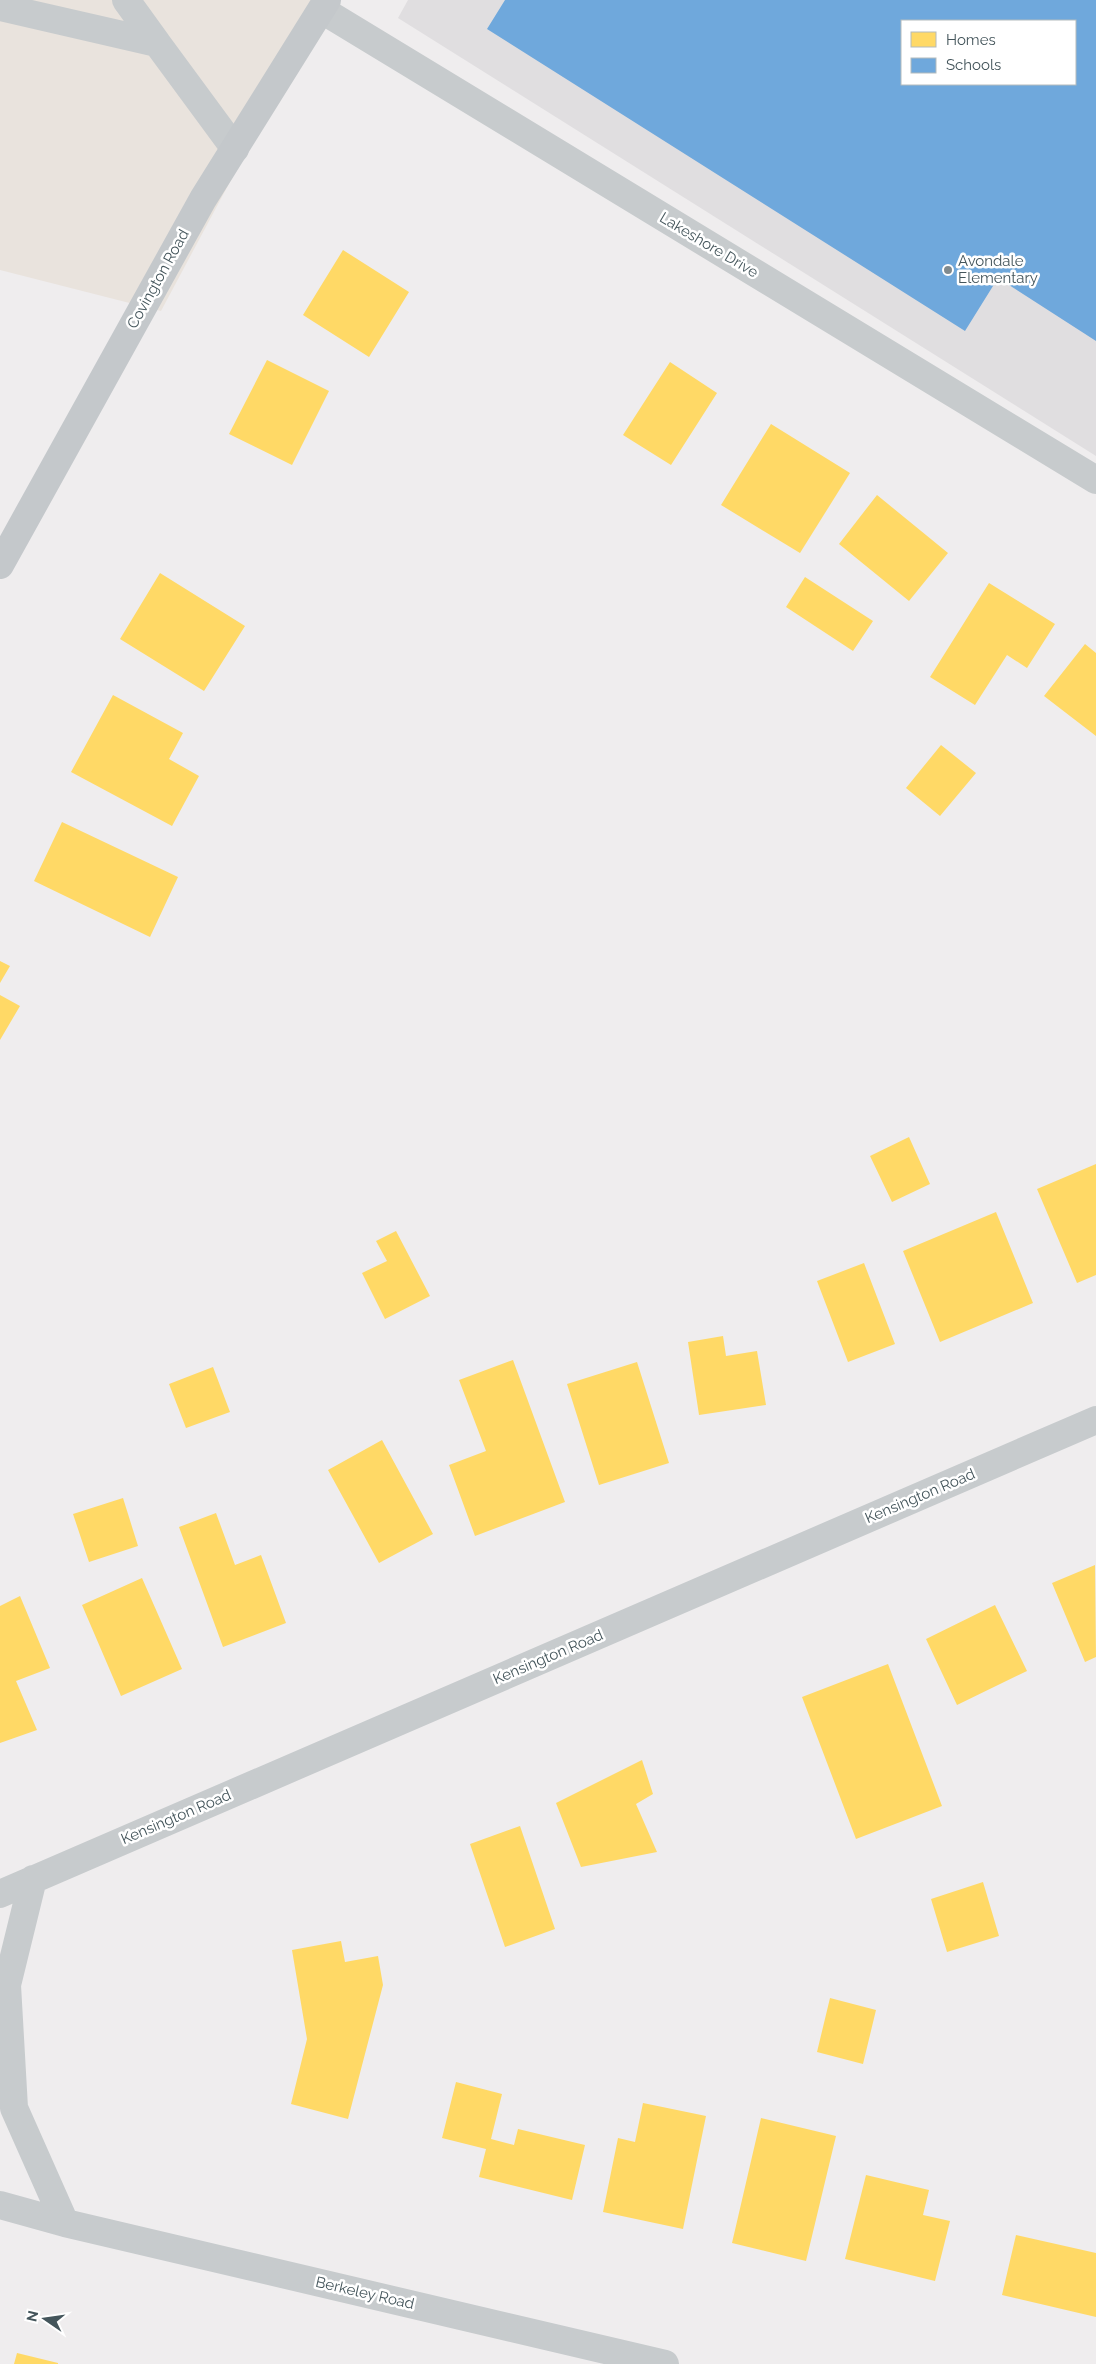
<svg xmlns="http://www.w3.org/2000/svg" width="1096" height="2364" viewBox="0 0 1096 2364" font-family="Raleway,sans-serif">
  <rect width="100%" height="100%" fill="#efedee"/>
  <path fill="#e9e3dd" d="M0,0H327L161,311L0,270Z"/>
  <path fill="#e0dee0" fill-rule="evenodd" d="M408,0H1096V456L398,18ZM902,21H1075V84H902Z"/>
  <path fill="#ffd966" d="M343,250L409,292L369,357L303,315Z
    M267,360L329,391L292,465L229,434Z
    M670,362L717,393L671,465L623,435Z
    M771,424L850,473L800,553L721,505Z
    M877,495L948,553L909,601L839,544Z
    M160,573L245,626L204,691L120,639Z
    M805,577L873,621L853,651L786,607Z
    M989,583L1055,624L1027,668L1007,655L975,705L930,677Z
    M1085,644L1096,653V736L1044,696Z
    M113,695L183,733L169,759L199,776L172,826L71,772Z
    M941,745L976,773L940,816L906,788Z
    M62,822L178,877L150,937L34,881Z
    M0,961L10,966L0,983Z
    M0,995L20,1006L0,1040Z
    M909,1137L930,1184L892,1202L870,1156Z
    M1096,1164V1275L1077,1283L1037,1189Z
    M996,1212L1033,1303L940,1342L903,1251Z
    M396,1231L430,1296L385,1319L362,1273L387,1261L376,1241Z
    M864,1263L895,1344L848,1362L817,1281Z
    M723,1336L726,1356L757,1351L766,1405L699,1415L688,1342Z
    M513,1360L565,1502L475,1536L449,1465L486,1451L459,1380Z
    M637,1362L669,1463L599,1485L567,1384Z
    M213,1367L230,1412L186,1428L169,1384Z
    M382,1440L433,1534L379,1563L328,1470Z
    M123,1498L138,1546L89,1562L73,1514Z
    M216,1513L235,1565L261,1555L286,1623L223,1647L179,1527Z
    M1095,1565L1096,1657L1085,1662L1052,1583Z
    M142,1578L182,1669L121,1696L82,1605Z
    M20,1596L50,1668L16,1681L37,1730L0,1743V1606Z
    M995,1605L1027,1671L957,1705L926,1639Z
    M888,1664L942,1806L856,1839L802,1697Z
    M642,1760L653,1794L636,1804L657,1852L581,1867L556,1803Z
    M520,1826L555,1929L505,1947L470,1844Z
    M983,1882L999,1936L947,1952L931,1899Z
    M341,1941L345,1962L378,1956L383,1985L348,2119L291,2104L307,2039L292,1950Z
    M830,1998L876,2010L863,2064L817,2052Z
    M456,2082L502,2094L491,2139L514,2145L518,2129L585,2145L572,2200L479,2177L486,2149L442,2138Z
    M643,2103L706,2116L683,2229L603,2212L618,2138L635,2142Z
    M761,2118L836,2136L806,2261L732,2243Z
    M866,2175L929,2190L923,2215L950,2221L935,2281L845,2259Z
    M1016,2235L1096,2253V2317L1002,2295Z
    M17,2353L58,2363V2364H14Z"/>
  <path fill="#6fa8dc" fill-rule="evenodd" d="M505,0H1096V341L998,278L965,331L487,29ZM902,21H1075V84H902Z"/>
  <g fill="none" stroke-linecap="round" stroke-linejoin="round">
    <path stroke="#c7cbcd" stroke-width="28" d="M126,0L157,43
      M0,7L157,43L235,149
      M322,10L1096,480
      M33,1879L7,1985L14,2108L65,2223
      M0,1894L1096,1420
      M0,2205L65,2223L665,2364"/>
    <path stroke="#c4c8cb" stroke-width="28" d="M0,565L203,199L327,0"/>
  </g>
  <circle fill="#808a8e" stroke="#fff" stroke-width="2" cx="948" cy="270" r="5"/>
  <g text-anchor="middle" stroke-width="5" stroke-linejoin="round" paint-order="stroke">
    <g font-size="15" fill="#44555b" stroke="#fff">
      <text transform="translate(709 245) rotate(31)" y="5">Lakeshore Drive</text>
      <text transform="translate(158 279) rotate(-61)" y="5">Covington Road</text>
      <text transform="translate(920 1496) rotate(-23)" y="5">Kensington Road</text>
      <text transform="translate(548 1657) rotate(-23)" y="5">Kensington Road</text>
      <text transform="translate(176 1817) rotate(-23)" y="5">Kensington Road</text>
      <text transform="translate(365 2293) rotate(13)" y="5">Berkeley Road</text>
    </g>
    <g font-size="15" fill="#44555b" stroke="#fff" text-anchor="start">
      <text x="958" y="266">Avondale<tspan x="958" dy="17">Elementary</tspan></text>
    </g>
  </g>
  <rect x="901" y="20" width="175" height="65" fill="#ffffff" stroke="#b4bbbd"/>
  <rect x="911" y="32" width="25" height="15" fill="#ffd966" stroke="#b4bbbd"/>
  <text x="946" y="45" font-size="15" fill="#44555b">Homes</text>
  <rect x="911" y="58" width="25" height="15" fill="#6fa8dc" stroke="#b4bbbd"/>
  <text x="946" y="70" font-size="15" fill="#44555b">Schools</text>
  <g transform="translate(45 2319) rotate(283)" stroke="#ffffff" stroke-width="4" paint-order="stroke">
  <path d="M0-4L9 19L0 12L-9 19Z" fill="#44555b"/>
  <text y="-8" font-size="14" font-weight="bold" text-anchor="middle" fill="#44555b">N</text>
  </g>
</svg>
